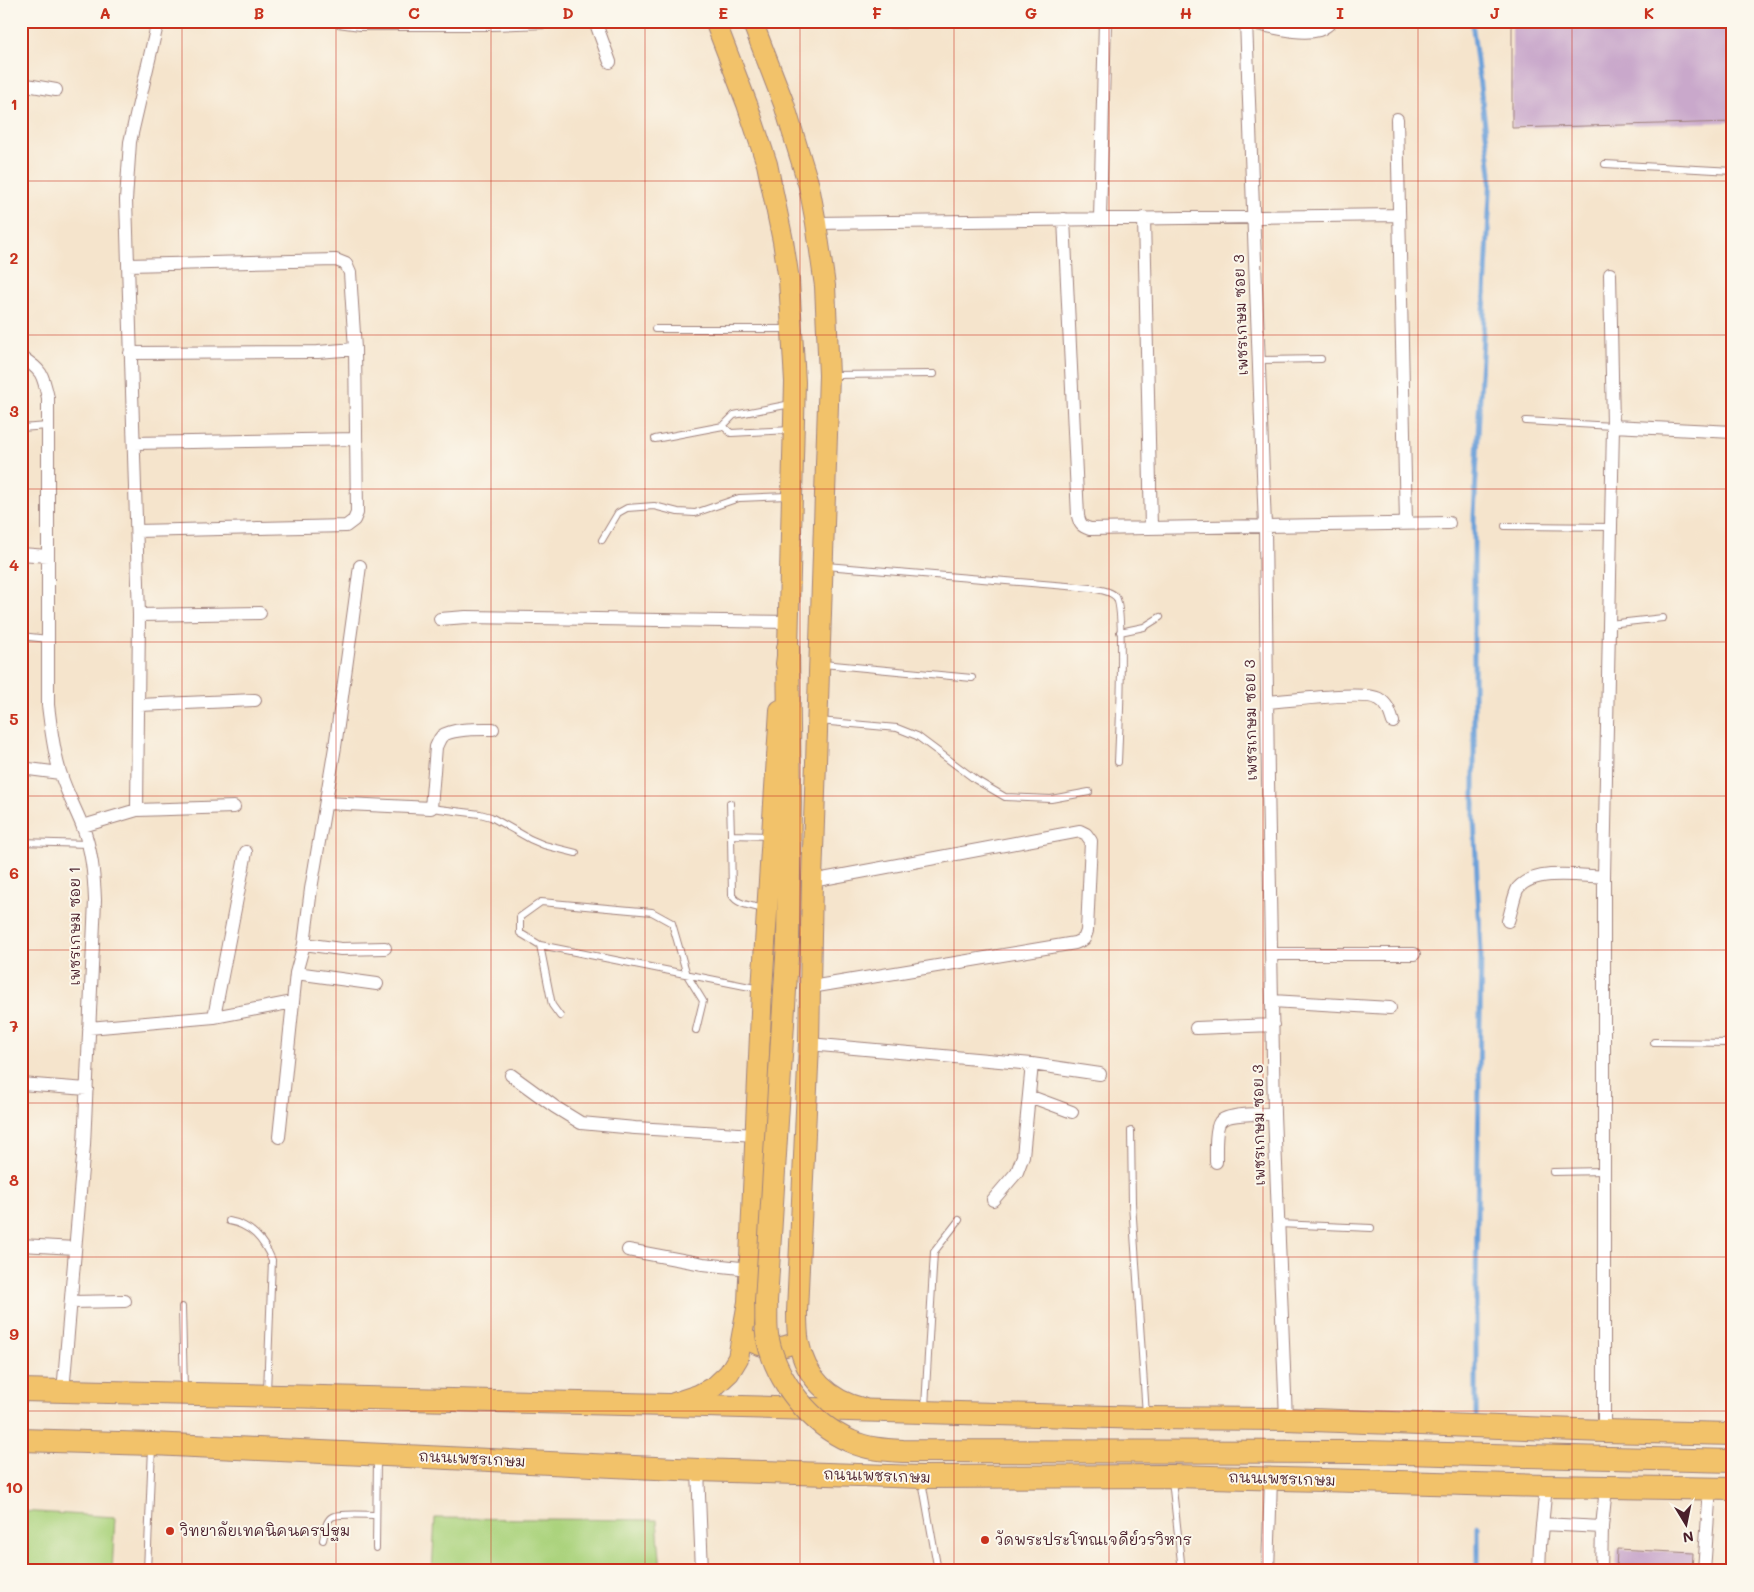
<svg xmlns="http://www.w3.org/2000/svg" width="1754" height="1592" viewBox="0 0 1754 1592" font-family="Mali,'Playpen Sans Thai',sans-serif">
  <rect width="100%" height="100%" fill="#fbf7ec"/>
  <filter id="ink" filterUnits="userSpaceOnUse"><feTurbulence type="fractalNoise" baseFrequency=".02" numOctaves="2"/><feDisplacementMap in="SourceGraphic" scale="10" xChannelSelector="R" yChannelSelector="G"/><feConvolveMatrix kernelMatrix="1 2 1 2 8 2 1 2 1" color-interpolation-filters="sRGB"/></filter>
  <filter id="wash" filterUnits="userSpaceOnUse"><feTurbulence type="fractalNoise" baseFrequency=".0096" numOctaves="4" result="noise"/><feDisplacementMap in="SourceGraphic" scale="20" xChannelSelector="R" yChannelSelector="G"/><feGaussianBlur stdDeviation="1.12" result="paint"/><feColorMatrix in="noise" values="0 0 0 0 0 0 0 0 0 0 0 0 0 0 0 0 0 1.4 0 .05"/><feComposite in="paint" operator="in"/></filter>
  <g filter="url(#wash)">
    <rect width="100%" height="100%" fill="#f5e4cc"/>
    <path fill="#abd37d" stroke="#7a7954" d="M21,1511L115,1517L112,1571H21Z
      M435,1518L657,1520L661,1571H432Z"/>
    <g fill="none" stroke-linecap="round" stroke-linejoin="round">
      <path stroke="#6da1d9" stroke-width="5" d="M1472,21L1491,173L1474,516V819L1481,951L1476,1286V1415
        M1478,1571V1526"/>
    </g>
    <g id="blocks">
      <path fill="#c9a8cb" d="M1512,21H1733V122L1512,128Z
        M1617,1549L1693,1553L1692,1571H1616Z"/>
    </g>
  </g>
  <g filter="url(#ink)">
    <use href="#blocks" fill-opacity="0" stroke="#a0827c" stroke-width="1"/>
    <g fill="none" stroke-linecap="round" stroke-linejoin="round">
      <defs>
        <path id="lane" d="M834,23L904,25
          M1605,164L1733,171
          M655,329H789
          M1259,360L1321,359
          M830,375L934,374
          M1526,421L1613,426
          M723,426L731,433L792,430
          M21,428L48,426
          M655,439L723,426L734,415L791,404
          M1505,526L1611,527
          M602,540L618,513L627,508L654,506L678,512L695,513L739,498L788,496
          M826,566L1091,588C1099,590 1110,590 1116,597C1125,608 1119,739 1118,762
          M1609,624L1663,618
          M1120,632L1144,627L1160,617
          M21,636L48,639
          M823,664L972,678
          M819,721L897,728L917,736L976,780L1005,797L1051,799L1089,792
          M730,803L731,835L770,836
          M431,808L480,814L491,817L530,839L544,845L576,853
          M731,835L732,895C737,905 753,906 764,909
          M21,842L88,844
          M540,945L552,1005L560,1016
          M696,1030L703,1001L687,975L672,923L652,912L541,902L520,917V933L540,945L760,989
          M1654,1042L1733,1043
          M1131,1131L1132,1203L1146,1415
          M1553,1172L1604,1171
          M229,1221C251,1225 263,1239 272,1260L267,1392
          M1278,1224L1371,1228
          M182,1307L184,1390
          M925,1407L934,1252L959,1220
          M1172,1480L1182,1571
          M922,1481L938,1571
          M323,1540C325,1533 325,1521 332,1517C339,1513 366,1515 376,1515
          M376,1548L377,1458
          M147,1571L152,1447"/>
        <path id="street" d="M338,21L361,24H491L578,21
          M595,21L610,62
          M1246,21L1265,527L1268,780L1274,1114L1286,1419
          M1247,22C1267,25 1299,36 1319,30C1324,28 1328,25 1332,21
          M21,84L56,90
          M1397,119L1406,523
          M1144,218L1151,528
          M1064,219L1078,516C1080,524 1081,526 1090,529L1449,523
          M1100,219L1105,21
          M816,223L1399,215
          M128,265L336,260L346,264L350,273L355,349
          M130,353L318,352L355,349L357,513L354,520L346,526L137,531
          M21,357C42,370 43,374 48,398V705C51,728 53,750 60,772C66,791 75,808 82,825C92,850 94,875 95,900L84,1145L63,1392
          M1613,426L1733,432
          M134,443L356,439
          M21,554L48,556
          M139,615L260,613
          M440,619L466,617L789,622
          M1267,702C1289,701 1364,690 1379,699C1388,704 1390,713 1393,722
          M139,705L255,700
          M21,768L60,773
          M326,803L431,808L436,747C438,743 439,739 442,736C453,728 480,729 493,729
          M137,810L139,615L126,200L130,142L158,21
          M83,826L137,810L234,807
          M1508,921C1511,913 1514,894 1518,888C1535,868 1581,876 1604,877
          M304,944L341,949L385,948
          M1271,954H1414
          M296,973L377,984
          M811,987L1075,943L1084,939L1087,931L1091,841L1086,834L1080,831L812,881
          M1272,1001L1390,1008
          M214,1017L246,852
          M89,1028L214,1017L293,1002
          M1196,1028L1273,1025
          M809,1044L1032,1064L1100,1074
          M511,1075L555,1107L581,1123L635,1128L756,1135
          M21,1084L87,1089
          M1029,1096L1072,1112
          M279,1137L296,973L304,944L311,889L335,747L360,566
          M1216,1162C1216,1152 1215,1129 1220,1122C1226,1113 1263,1114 1274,1114
          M993,1200L1017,1172L1023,1156L1032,1064
          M21,1245L75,1248
          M628,1250L703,1264L750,1269
          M71,1302L125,1301
          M1604,1431V877L1613,426L1610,274
          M698,1470L702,1571
          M1542,1524L1602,1527
          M1268,1571L1271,1479
          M1539,1571L1540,1546L1546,1486
          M1601,1571L1602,1527L1606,1487
          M1704,1571L1710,1488"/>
        <path id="primary" d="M715,21L747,104L767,164L783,241L789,280L795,382L788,648L786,664
          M752,21L784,104L809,186L816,223L825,286L829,375L812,881L809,1044L797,1312C797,1322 797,1333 799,1343C805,1377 829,1400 862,1408
          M742,1337C762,1348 777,1352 798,1341
          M674,1403L698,1395L715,1386L729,1373L738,1358L748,1302L762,990L780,710"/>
        <path id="highway" d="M788,648L790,803L788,941
          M21,1390L668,1405L1147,1418L1286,1419L1604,1431L1733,1434
          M21,1440L152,1444L698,1470L922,1477L1172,1476L1546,1486L1733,1489
          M1362,1452L1733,1461"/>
      </defs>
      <use href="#lane" stroke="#a0827c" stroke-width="8"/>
      <use href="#street" stroke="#a0827c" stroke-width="14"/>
      <use href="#primary" stroke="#a0827c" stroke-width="22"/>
      <use href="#highway" stroke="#a0827c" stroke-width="24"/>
      <use href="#lane" stroke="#fff" stroke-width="6"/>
      <use href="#street" stroke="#fff" stroke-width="12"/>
      <use href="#primary" stroke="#f2c26a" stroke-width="20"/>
      <use href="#highway" stroke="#f2c26a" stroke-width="22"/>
      <defs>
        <path id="highway-bridge" d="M788,941L766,1302C767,1314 765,1328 768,1340C777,1382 811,1424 850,1441C867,1449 885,1450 903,1451L1362,1452"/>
      </defs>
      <use href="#highway-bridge" stroke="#a0827c" stroke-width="24" stroke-linecap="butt"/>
      <use href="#highway-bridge" stroke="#f2c26a" stroke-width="22"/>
    </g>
  </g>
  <path fill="none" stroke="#c8321e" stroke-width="1" stroke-opacity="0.55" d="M182,21V1571M336,21V1571M491,21V1571M645,21V1571M800,21V1571M954,21V1571M1109,21V1571M1263,21V1571M1418,21V1571M1572,21V1571M21,181H1733M21,335H1733M21,489H1733M21,642H1733M21,796H1733M21,950H1733M21,1103H1733M21,1257H1733M21,1411H1733"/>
  <g fill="#c8321e" stroke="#fbf7ec" stroke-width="2">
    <circle cx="170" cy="1531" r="5"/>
    <circle cx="985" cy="1540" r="5"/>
  </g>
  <g text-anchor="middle" stroke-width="4" stroke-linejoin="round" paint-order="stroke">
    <g font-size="15" fill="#4a1f2b" stroke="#fbf7ec">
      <text transform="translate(1241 315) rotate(-92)" y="5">เพชรเกษม ซอย 3</text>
      <text transform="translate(1251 720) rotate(-91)" y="5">เพชรเกษม ซอย 3</text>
      <text transform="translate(75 926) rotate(-90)" y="5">เพชรเกษม ซอย 1</text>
      <text transform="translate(1259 1125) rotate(-91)" y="5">เพชรเกษม ซอย 3</text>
      <text transform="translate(472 1459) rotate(3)" y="5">ถนนเพชรเกษม</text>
      <text transform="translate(877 1476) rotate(2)" y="5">ถนนเพชรเกษม</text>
      <text transform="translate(1282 1479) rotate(2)" y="5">ถนนเพชรเกษม</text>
    </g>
    <g font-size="15" fill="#4a1f2b" stroke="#fbf7ec" text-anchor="start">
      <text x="180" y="1536">วิทยาลัยเทคนิคนครปฐม</text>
      <text x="995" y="1545">วัดพระประโทณเจดีย์วรวิหาร</text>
    </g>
  </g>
  <rect width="1754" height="1592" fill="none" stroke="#fbf7ec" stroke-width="55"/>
  <g transform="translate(1686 1524) rotate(170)" stroke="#fbf7ec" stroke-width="4" paint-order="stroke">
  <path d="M0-4L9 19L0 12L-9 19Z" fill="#4a1f2b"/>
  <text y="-8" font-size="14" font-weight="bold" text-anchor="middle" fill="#4a1f2b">N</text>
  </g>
  <rect x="28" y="28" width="1698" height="1536" fill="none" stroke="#c8321e" stroke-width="2"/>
  <g font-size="16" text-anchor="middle" font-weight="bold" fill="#c8321e">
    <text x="105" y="19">A</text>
    <text x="259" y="19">B</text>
    <text x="414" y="19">C</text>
    <text x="568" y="19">D</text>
    <text x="723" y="19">E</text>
    <text x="877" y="19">F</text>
    <text x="1031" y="19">G</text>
    <text x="1186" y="19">H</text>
    <text x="1340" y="19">I</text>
    <text x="1495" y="19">J</text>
    <text x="1649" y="19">K</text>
    <text x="14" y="110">1</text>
    <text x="14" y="264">2</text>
    <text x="14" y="417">3</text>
    <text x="14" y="571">4</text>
    <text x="14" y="725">5</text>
    <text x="14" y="879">6</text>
    <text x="14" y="1032">7</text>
    <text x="14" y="1186">8</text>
    <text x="14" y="1340">9</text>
    <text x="14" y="1493">10</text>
  </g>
</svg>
